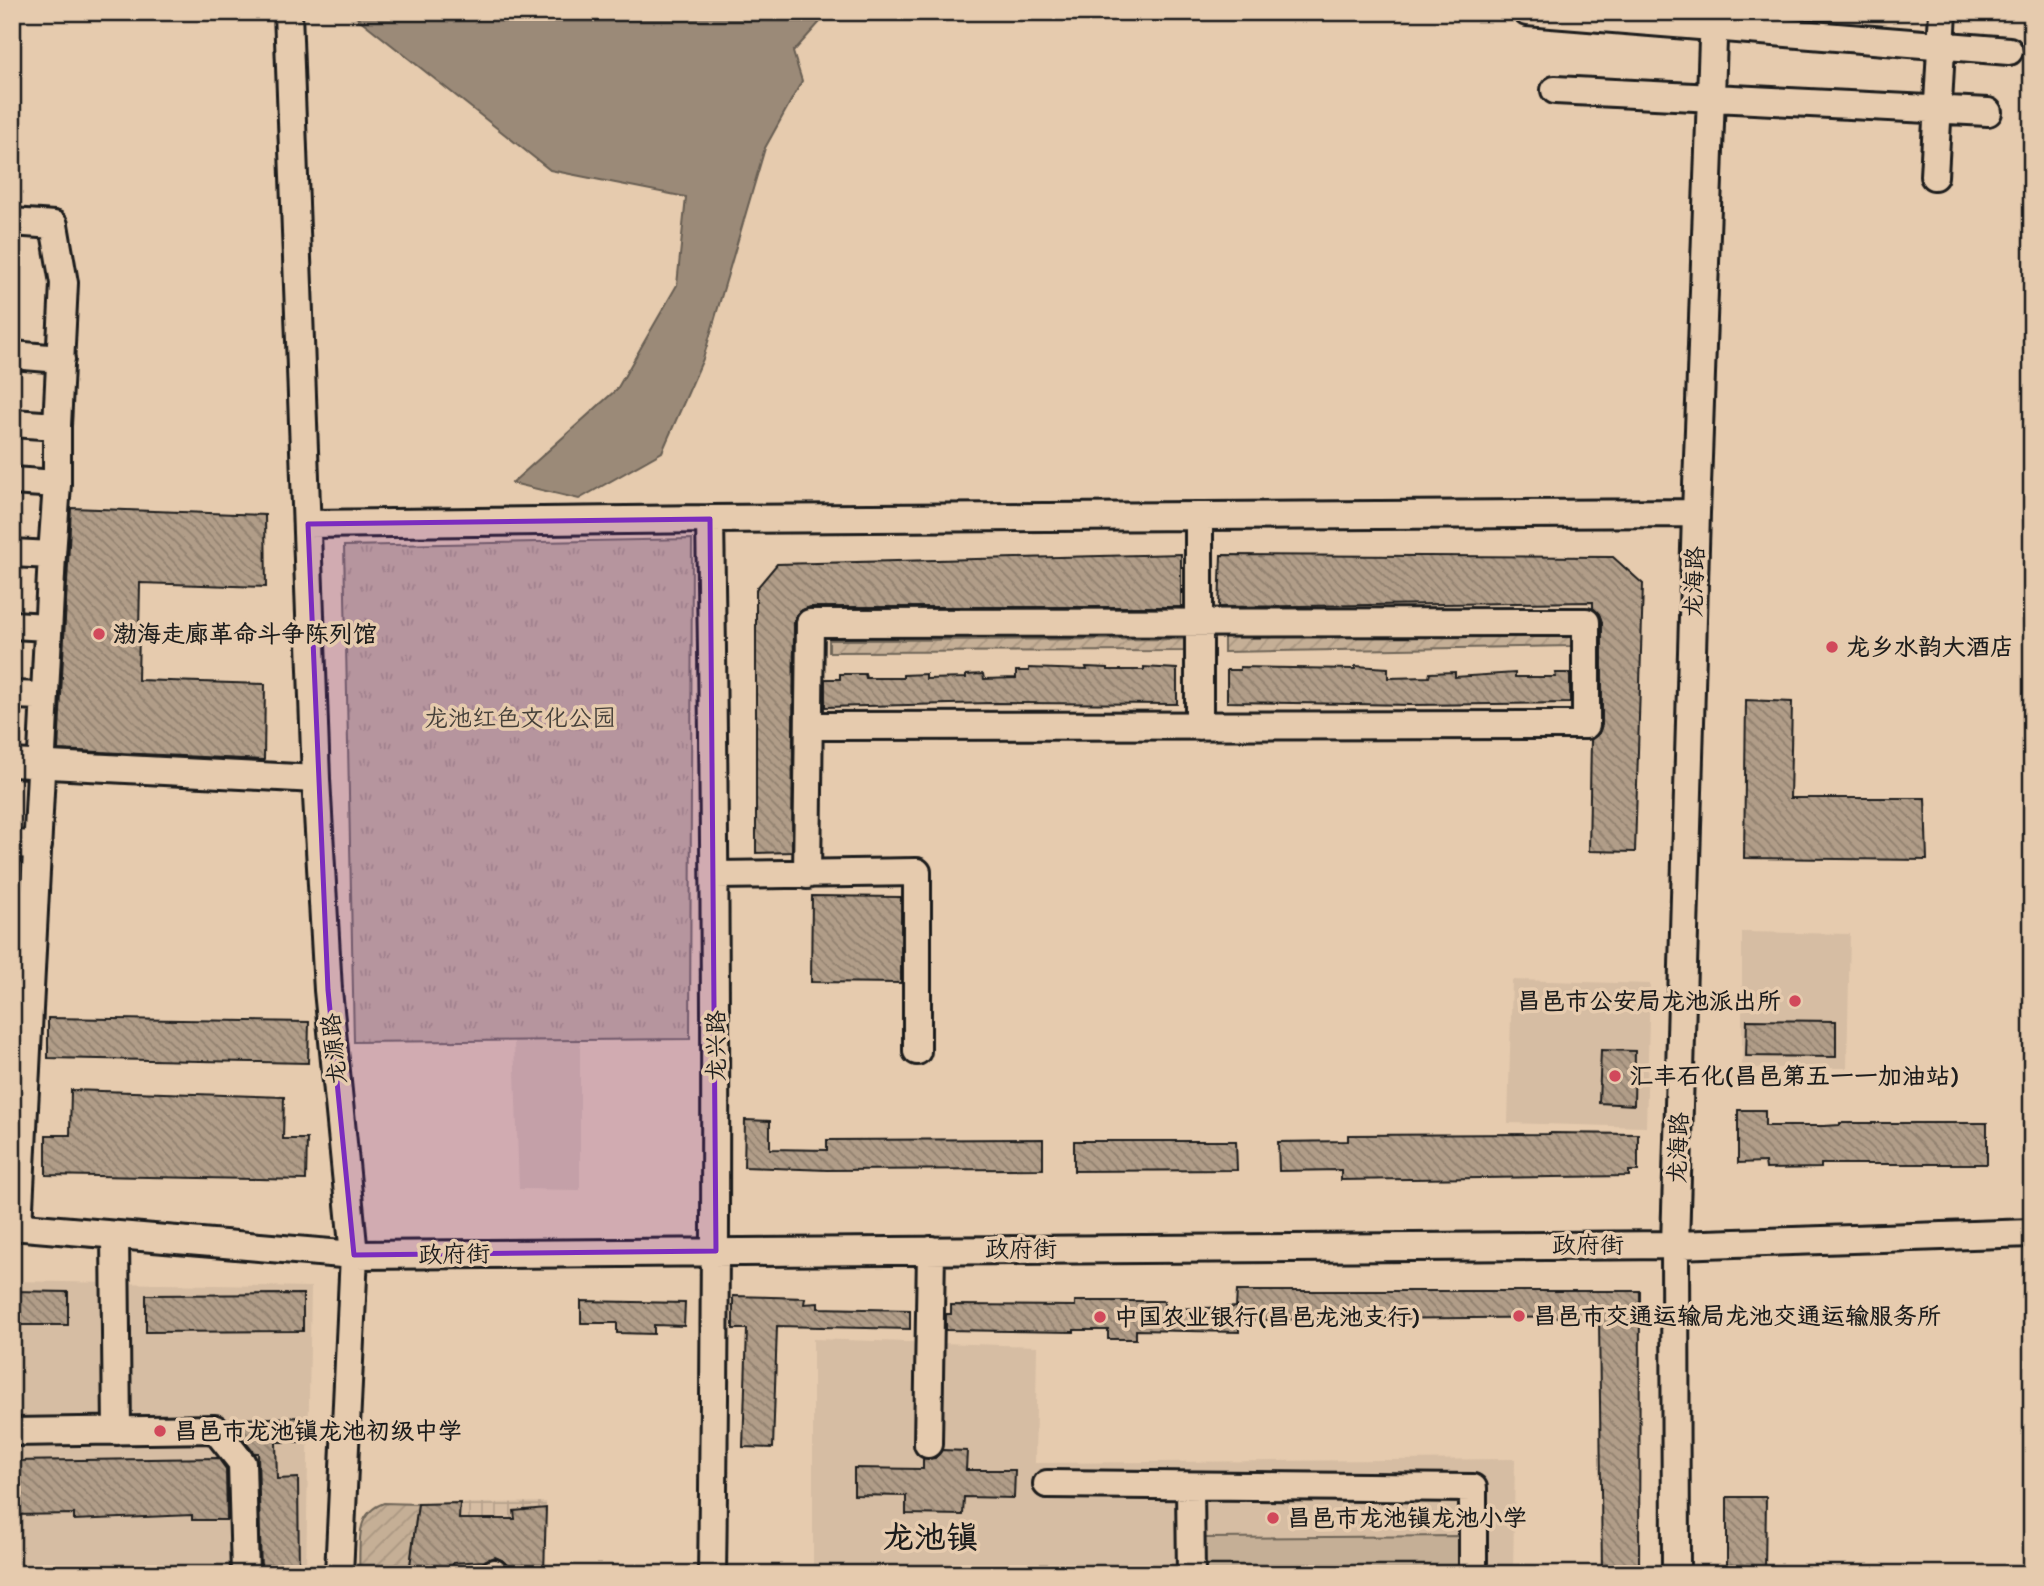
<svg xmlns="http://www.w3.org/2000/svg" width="2044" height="1586" viewBox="0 0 2044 1586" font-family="Mali,'LXGW WenKai TC',sans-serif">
  <defs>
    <pattern id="industrial-grid" width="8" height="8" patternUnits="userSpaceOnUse" patternTransform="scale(1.75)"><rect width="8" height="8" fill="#d6bda3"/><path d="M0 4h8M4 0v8" fill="none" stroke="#b7a28c"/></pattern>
    <pattern id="grass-tufts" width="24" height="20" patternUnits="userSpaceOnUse" patternTransform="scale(1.75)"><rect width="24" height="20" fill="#c5af96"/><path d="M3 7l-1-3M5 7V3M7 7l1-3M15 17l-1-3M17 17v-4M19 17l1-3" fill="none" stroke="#a99681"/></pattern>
    <pattern id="garden-furrows" width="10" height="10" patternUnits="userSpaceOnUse" patternTransform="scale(1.75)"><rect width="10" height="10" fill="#c5af96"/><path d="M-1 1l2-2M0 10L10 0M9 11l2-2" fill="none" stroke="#a99681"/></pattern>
    <pattern id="building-back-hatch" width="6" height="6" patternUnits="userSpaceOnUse" patternTransform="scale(1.75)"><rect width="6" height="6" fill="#b19d88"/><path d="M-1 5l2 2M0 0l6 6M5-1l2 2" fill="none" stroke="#8f7f6e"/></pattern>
  </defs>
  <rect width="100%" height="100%" fill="#e6cbae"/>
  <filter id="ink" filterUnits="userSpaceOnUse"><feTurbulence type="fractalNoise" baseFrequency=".0143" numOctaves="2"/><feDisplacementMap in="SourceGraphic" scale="14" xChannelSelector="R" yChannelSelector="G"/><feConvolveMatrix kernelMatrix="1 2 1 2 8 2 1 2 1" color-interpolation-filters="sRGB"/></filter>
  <g filter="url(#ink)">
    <path fill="#d6bda3" d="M1742,932L1850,934L1847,1068H1742Z
      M1512,980L1650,984L1646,1127L1508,1123Z
      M580,1040V1190L519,1189L514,1041Z
      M12,1281L311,1287L306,1574H12Z
      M813,1339L1037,1346L1035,1463L1515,1459L1513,1574H813Z"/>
    <path fill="url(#industrial-grid)" d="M546,1502L544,1574H409L418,1504Z"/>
    <path fill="url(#grass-tufts)" stroke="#706659" stroke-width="2" d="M692,539L690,1039L354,1042L344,546Z"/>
    <path fill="url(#garden-furrows)" stroke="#706659" stroke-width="2" d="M1572,631V646L1224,652V637Z
      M1189,639V651L829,652V640Z
      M384,1503L418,1504L409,1574H359C361,1545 353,1514 384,1503Z"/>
    <path fill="#c5af96" stroke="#706659" stroke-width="2" d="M1458,1536V1574H1205L1204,1538Z"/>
    <path fill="#9b8a78" stroke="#685e53" stroke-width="2" d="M350,12H829L793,52L802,81L765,148L703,359L662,452L579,499L512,483L617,389L677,285L686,197L550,170Z"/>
    <path fill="url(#building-back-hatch)" stroke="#1c1c1c" stroke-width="2" d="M71,508L265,515L266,587L140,583L138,680L265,684L264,760L58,750Z
      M1181,554V607H810L802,610L796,616L794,623L792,852L756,853V589L777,564Z
      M1221,555L1613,557L1643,584L1635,852L1589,851L1591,740L1599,733L1602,725V622L1599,614L1593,608V602L1219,607Z
      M1355,666L1388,668V678L1429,677L1430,673L1455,672V677L1515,673V677H1556L1555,673H1570V703L1413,705L1227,702V670H1240V667L1355,669Z
      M1086,667L1108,668V670H1144V667L1177,669V704L992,703L825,707V679H840V674H865L866,678H903V675L926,674V679L966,678V675L983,674L984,679L1016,678V671H1029V668L1087,670Z
      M1746,700L1792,702L1790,798H1925L1927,860L1744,858Z
      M812,896L901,897V983L811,982Z
      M48,1018L309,1022L308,1063L48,1058Z
      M1747,1020L1836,1021V1057L1746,1056Z
      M1601,1050L1635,1051L1634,1105L1599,1103Z
      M71,1090L284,1097L283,1139H307L306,1180L46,1175V1135H70Z
      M1738,1110H1765V1126H1824L1840,1125V1123H1987V1164H1821V1168L1766,1169L1765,1162L1738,1163Z
      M745,1120L770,1121V1149L827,1150V1140L1043,1139V1169L827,1170L744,1167Z
      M1549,1133L1638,1134V1171H1629V1176L1341,1180V1170L1279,1171L1278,1142L1348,1141V1135L1549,1134Z
      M1074,1141H1236L1237,1170L1074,1171Z
      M12,1291L68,1292V1325H12Z
      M1237,1291H1640L1639,1574H1602L1599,1317L1239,1320V1332L1136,1330V1339H1108V1330H1074V1332L946,1330V1314H951V1305L1075,1306V1301H1164V1309L1236,1307Z
      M303,1294V1331L146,1332V1295Z
      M733,1296L805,1298L804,1304L818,1303V1308L910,1310V1329L777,1326L773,1448L743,1447L747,1329H733Z
      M581,1301L685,1303L684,1326L654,1325V1334L617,1333V1323H581Z
      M301,1417L302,1442H276L277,1479L298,1478L299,1574H261L258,1453H254L236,1430V1419Z
      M942,1450L967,1451L966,1470H1015L1014,1498L964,1497L963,1515L906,1514V1496L854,1495V1468L923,1469V1458H935Z
      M218,1458L226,1469L227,1520H192V1515L74,1520V1514L12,1515V1461Z
      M1727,1497H1766L1765,1574H1727Z
      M460,1503L459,1519H515L514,1511L546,1508L544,1574H510L507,1565L502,1560L495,1557L484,1561L453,1563L452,1574H409L418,1504Z"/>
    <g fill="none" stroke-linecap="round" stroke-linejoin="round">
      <defs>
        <path id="minor" d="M288,12L316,779L328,990L354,1255L339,1574
          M1527,12L2009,51
          M1555,90L1988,112
          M1934,176L1943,12
          M12,222L54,225L64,283L57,426V484L52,555L18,1227
          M12,355L61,359
          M12,423L57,426
          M12,481L57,484
          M1199,516V726
          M710,519C716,871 717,1222 712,1574
          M308,524L710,519L1696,513
          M12,553L52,555
          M12,625L48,627
          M12,695L45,696
          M12,763L316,779
          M12,844L38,845
          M716,875L917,872V1051
          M807,875L810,623L1586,622V725L810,726
          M12,1226L354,1255L1675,1245L2032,1233
          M115,1235L117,1431
          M12,1432L215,1429L242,1463L245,1574
          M928,1444L931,1250
          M1047,1484L1473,1488V1574
          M1190,1486L1191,1574
          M494,1574V1573
          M1676,1574L1675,1245L1696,513L1714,12"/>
      </defs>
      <use href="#minor" stroke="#1c1c1c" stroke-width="32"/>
      <use href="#minor" stroke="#e6cbae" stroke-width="26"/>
    </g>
  </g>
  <path fill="#7b2cbf" fill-opacity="0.2" stroke="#7b2cbf" stroke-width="5" stroke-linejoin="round" d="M710,519L716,1251L354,1255L328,990L308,524Z"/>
  <g fill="#d1495b" stroke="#e6cbae" stroke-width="2.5">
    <circle cx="99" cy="634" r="7"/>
    <circle cx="1832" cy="647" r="7"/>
    <circle cx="1795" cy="1001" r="7"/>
    <circle cx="1615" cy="1076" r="7"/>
    <circle cx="1519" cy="1316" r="7"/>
    <circle cx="1100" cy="1317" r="7"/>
    <circle cx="160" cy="1431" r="7"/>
    <circle cx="1273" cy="1518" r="7"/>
  </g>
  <g text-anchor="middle" stroke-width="7" stroke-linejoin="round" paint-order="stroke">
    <g font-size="24" fill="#1c1c1c" stroke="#e6cbae">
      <text transform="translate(1694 582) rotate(-88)" y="8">龙海路</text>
      <text transform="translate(716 1046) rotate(-90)" y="8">龙兴路</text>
      <text transform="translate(334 1049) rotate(-96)" y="8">龙源路</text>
      <text transform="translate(1678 1148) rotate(-88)" y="8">龙海路</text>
      <text x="1588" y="1253">政府街</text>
      <text x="1021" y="1257">政府街</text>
      <text transform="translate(454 1254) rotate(-1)" y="8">政府街</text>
    </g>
    <g font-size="24" font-weight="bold" fill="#1c1c1c" stroke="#e6cbae" text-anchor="start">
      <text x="113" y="642">渤海走廊革命斗争陈列馆</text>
      <text x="1846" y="655">龙乡水韵大酒店</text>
      <text x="1781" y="1009" text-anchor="end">昌邑市公安局龙池派出所</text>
      <text x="1629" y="1084">汇丰石化(昌邑第五一一加油站)</text>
      <text x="1533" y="1324">昌邑市交通运输局龙池交通运输服务所</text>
      <text x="1114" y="1325">中国农业银行(昌邑龙池支行)</text>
      <text x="174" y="1439">昌邑市龙池镇龙池初级中学</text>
      <text x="1287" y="1526">昌邑市龙池镇龙池小学</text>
    </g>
    <g font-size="24" fill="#46413a" stroke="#e6cbae">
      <text x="520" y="726">龙池红色文化公园</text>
    </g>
    <g font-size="32" font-weight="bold" fill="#1c1c1c" stroke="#e6cbae">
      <text x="930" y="1548">龙池镇</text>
    </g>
  </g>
  <rect width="2044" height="1586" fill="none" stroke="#e6cbae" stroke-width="42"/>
  <rect x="21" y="21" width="2002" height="1544" fill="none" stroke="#1c1c1c" stroke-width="2.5" filter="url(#ink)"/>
</svg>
